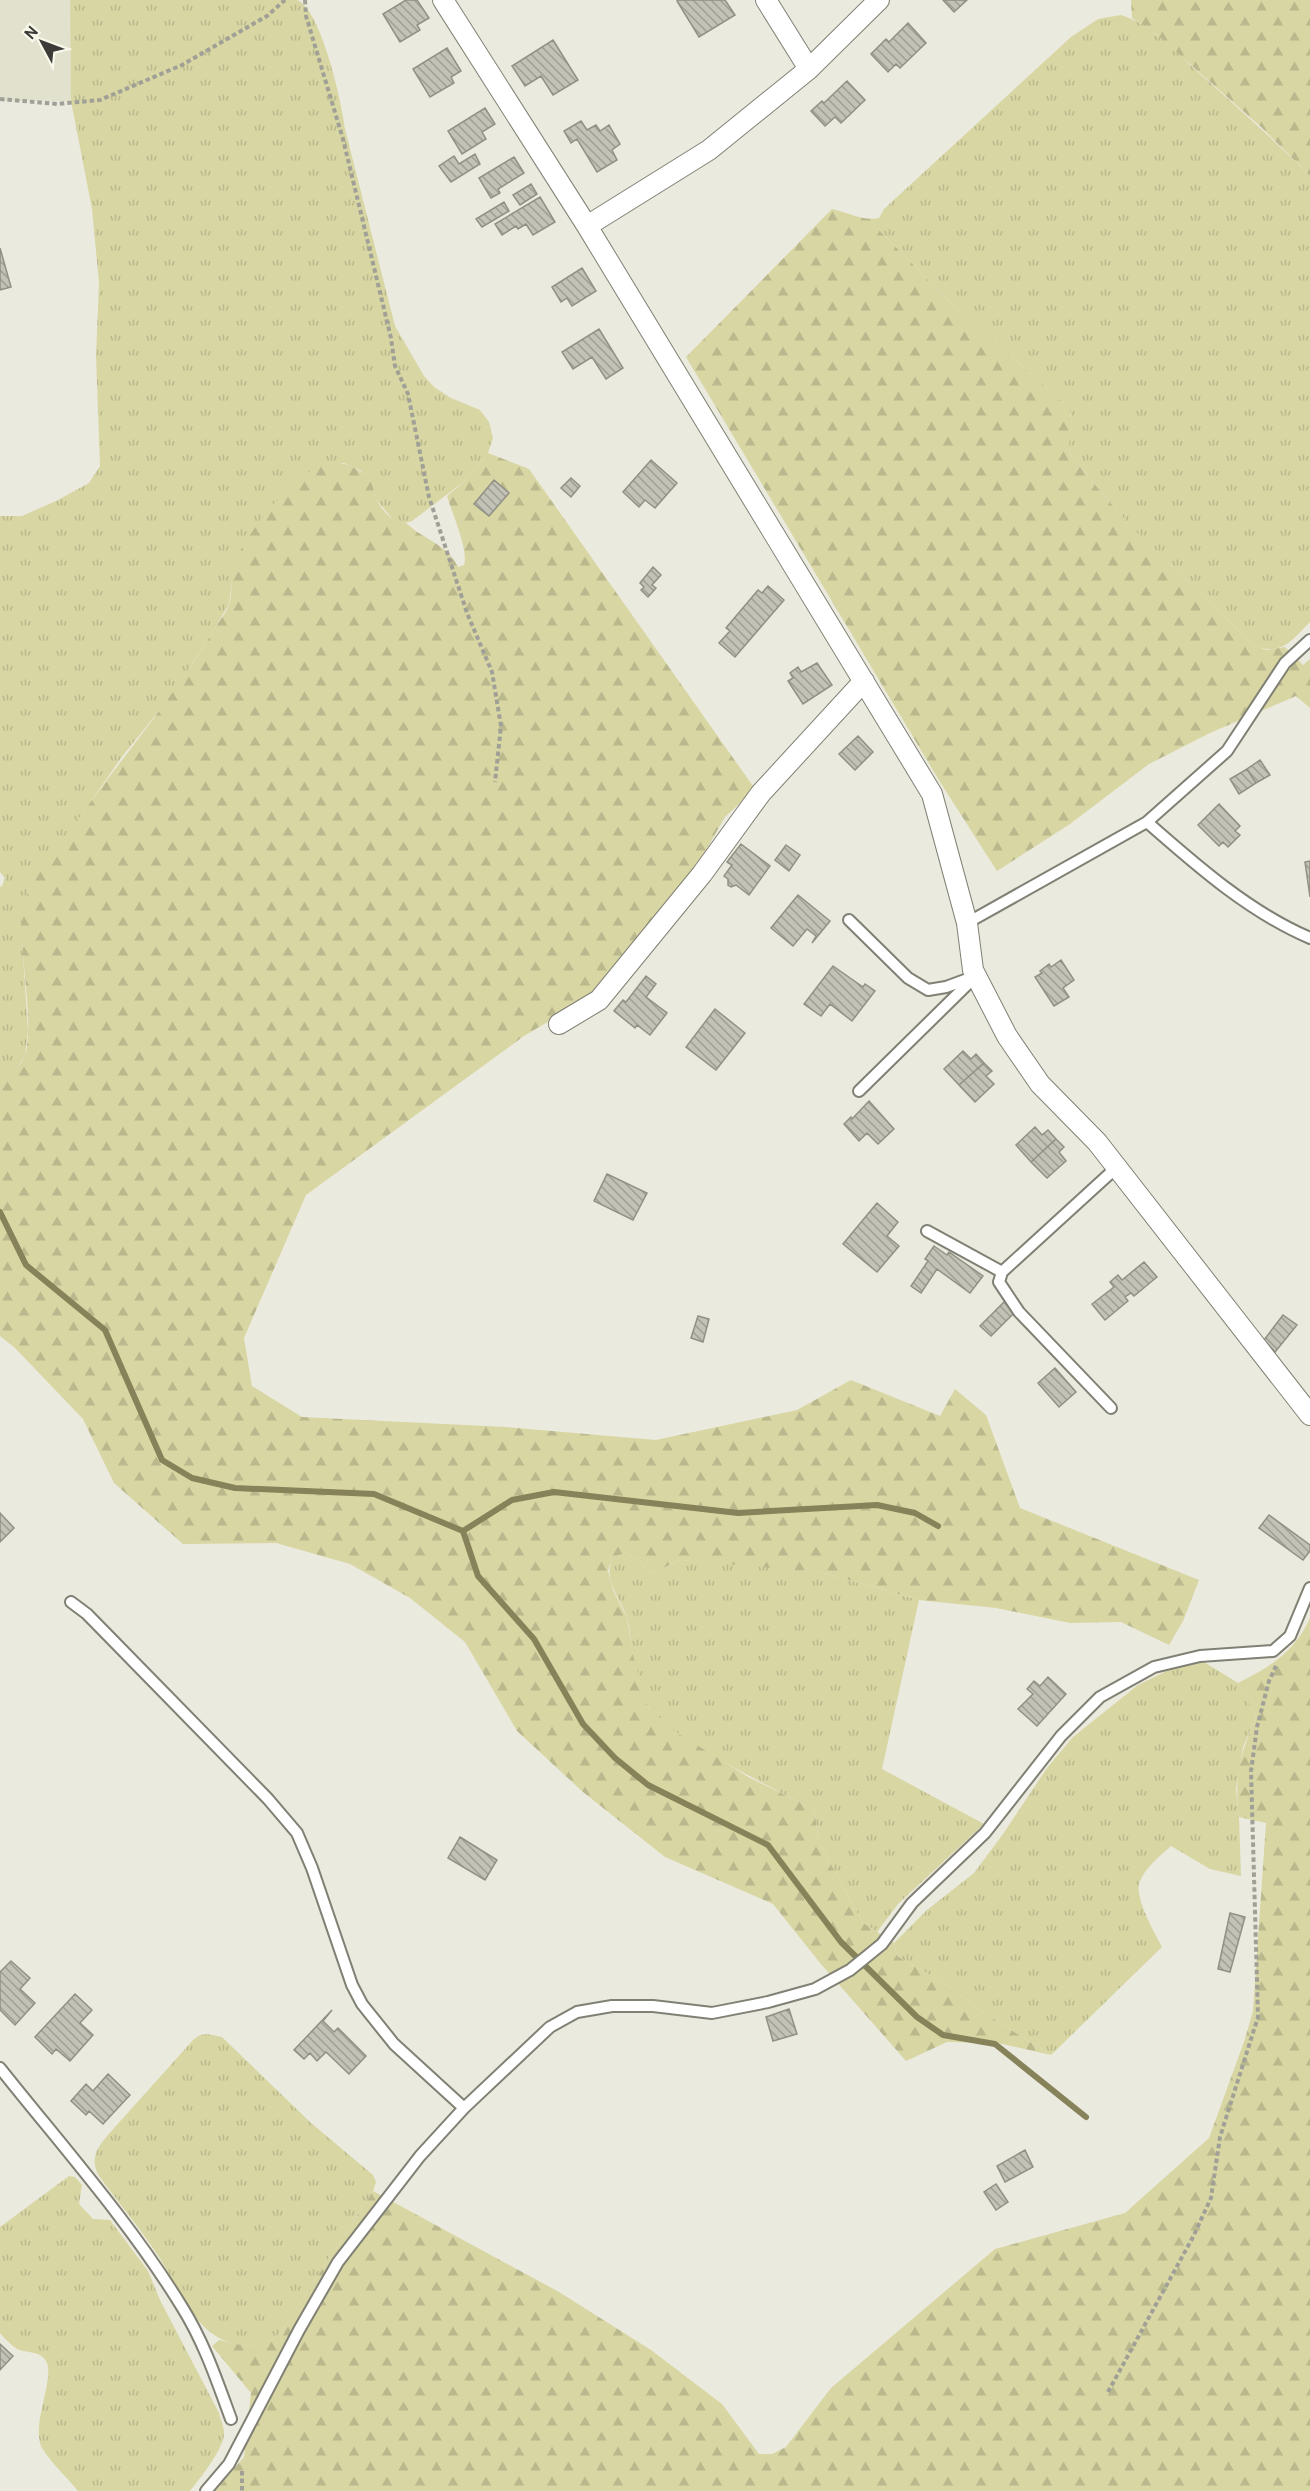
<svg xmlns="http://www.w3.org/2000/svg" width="1310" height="2491" viewBox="0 0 1310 2491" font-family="Overpass,sans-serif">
  <defs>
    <pattern id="grass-tufts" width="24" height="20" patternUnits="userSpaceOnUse" patternTransform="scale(1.5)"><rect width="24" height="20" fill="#d8d6a3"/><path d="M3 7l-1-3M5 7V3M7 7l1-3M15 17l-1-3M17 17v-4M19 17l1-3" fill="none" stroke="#bab98d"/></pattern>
    <pattern id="forest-firs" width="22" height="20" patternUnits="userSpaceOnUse" patternTransform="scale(1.5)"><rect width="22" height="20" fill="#d8d6a3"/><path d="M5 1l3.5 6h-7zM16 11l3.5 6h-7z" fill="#bab98d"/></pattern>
    <pattern id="building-back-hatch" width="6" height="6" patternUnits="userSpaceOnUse" patternTransform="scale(1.5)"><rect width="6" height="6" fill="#c2c2b6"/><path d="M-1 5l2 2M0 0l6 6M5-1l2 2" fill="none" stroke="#9f9f95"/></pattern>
  </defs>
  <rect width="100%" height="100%" fill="#ebeade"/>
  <path fill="#e1e1cd" d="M0,0H70L71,101H0Z"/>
  <path fill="url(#grass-tufts)" d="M70,0H297C321,9 342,103 345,129L395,326L424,376L434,387L451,398L480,410L489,422L493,438L488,453L466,480L412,521L401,524L395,522L375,498L372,484L360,470L344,463H328L234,564L229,604L209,638L174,692L121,758L28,892L21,924L28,1031L25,1055L18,1067L10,1073H0V887L2,886L5,878L0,872V516H22L56,501L89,483L100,466L96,356L99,283L92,209L71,101Z
    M1121,15C1151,24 1175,51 1198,72C1236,106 1274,140 1310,176V622C1292,640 1282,656 1255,646L1131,527L1070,455C1066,436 1076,424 1068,407L952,304L879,230V218L884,209L1071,37L1098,19Z
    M625,1553L640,1561L651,1574L680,1560L752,1565L821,1572L919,1600L882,1769L984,1824L898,1904L877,1932L862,1922L819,1842L814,1809C783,1794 661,1733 648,1707C641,1693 634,1665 632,1649C630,1639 630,1628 627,1618C619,1594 605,1586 611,1558Z
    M1204,1662L1238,1683L1256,1717L1243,1747L1236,1789L1239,1817L1241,1876L1210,1869L1171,1846C1160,1856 1146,1867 1140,1881C1133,1896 1155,1933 1162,1947L1051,2055L976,2008L950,1987L897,1956L894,1943L927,1910L974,1873L1003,1834L1047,1768L1073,1737L1138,1685L1177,1666Z
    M207,2034L222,2037L311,2123L373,2175L376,2182L373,2191L279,2335C266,2344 256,2347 240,2345C194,2338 180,2288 157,2254C139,2227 118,2202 99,2176C90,2160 96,2149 107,2136L194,2039L200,2035Z
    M69,2176L75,2177L82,2185L79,2204L93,2219L110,2220L148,2271L160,2300L219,2413C220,2419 224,2426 224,2432C226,2446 199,2480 190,2491H78C67,2477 51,2463 42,2448C30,2426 56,2377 46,2361C41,2351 26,2353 17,2349C11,2345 5,2339 0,2333V2227Z"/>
  <path fill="url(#forest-firs)" d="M1131,0H1310V176L1261,127L1156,34L1132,18Z
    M832,209C850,213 861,221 879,218V230L952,304L1068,407C1076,424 1066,436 1070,455L1131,527L1255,646L1267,650L1285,647L1303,665L1310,659V708L1296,696L1210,733L1149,764L1070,824L997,871L940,782L686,357Z
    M488,453L529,469L755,789L725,817L706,850L649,929L595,994L524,1036L306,1195L244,1338L252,1386L302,1417L506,1427L656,1440L797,1410L851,1380L940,1416L955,1389L986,1415L1020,1508L1199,1580L1183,1621L1169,1645L1121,1622L1070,1623L996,1608L919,1600L821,1572L680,1560L651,1574L640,1561L625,1553L611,1558L608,1571L613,1590L627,1618L633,1655L648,1708L676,1732L750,1778L814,1809L819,1842L862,1922L894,1943L897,1956L950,1987L976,2008L1051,2055L998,2043L947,2042L906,2061L820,1963L773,1904L665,1857L583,1792L517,1731L465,1642L410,1598L350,1564L276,1543L183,1544L114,1483L83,1419L15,1348L0,1336V1073C12,1073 19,1069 24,1057C35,1033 21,956 21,926C21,916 23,905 27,895C34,876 55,852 67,835C115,765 172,701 215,628C219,621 226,613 229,605C233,592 230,577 234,564C245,534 296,470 328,463C344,460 362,469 371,482C374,487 373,494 376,499C382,509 394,526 406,523C424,540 447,544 458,567L464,565C469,551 452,513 447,496L466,480Z
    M1310,1618V2491H215L244,2457L251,2393L212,2346L219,2340C243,2346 257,2350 279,2335L373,2191L559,2292L651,2350L722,2404L759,2454H772L786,2447L831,2388L995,2249L1125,2213L1209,2138L1245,2039L1253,2011L1266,1823L1239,1817C1234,1777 1240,1754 1256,1717L1238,1683C1270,1667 1295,1652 1310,1618Z"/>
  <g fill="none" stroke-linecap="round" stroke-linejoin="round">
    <path stroke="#868259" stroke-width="6" d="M0,1212L26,1265L105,1330L162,1460L192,1478L235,1488L374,1494L463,1531L512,1500L554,1492L738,1513L877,1505L915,1513L938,1526
      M463,1531L478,1576L534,1639L583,1724L615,1758L648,1785L768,1845L841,1942L917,2017L943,2035L995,2044L1086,2117"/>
  </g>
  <path fill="url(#building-back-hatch)" stroke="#919085" stroke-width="1.5" d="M406,0H417L429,18L417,25L420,30L400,42L383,14Z
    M679,0H725L735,15L699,37L677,1Z
    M943,0H967L954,12Z
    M908,23L926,43L900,68L896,64L888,72L871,54L886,39L889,42Z
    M553,40L578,80L553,95L541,76L525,86L512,66Z
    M447,48L461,71L451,77L454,83L430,97L413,69Z
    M847,81L865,100L841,123L835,117L825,126L811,111L822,101L824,103Z
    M485,108L495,124L482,132L486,139L462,154L448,131Z
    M581,121L587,130L596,125L600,131L609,125L620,144L612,150L617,160L597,172L577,139L571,143L564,131Z
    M475,154L480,164L451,182L439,166L454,156L459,164Z
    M514,157L524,173L498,189L500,193L491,198L479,178Z
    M531,184L537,194L520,205L513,195Z
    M540,197L555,222L533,235L526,224L518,229L516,226L502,235L495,224Z
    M504,202L509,211L482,227L476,219Z
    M0,248L11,287L0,290Z
    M582,268L596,291L572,306L567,298L561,302L552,287Z
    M599,329L623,368L606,379L592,357L573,369L562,352Z
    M651,460L677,483L655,508L645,500L639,507L623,492Z
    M571,478L580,486L571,497L561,488Z
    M494,480L509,493L489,516L474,504Z
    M653,567L661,575L652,585L656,588L648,597L641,590L644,587L640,583Z
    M768,586L784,600L735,657L719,643L730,631L726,628L758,590L762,593Z
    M817,663L832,685L803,704L788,681L793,678L790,673L798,667L801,672Z
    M858,736L873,752L855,770L839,754Z
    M1260,760L1270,775L1256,783L1247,769Z
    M1247,769L1256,783L1239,794L1230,779Z
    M1219,804L1240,826L1235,831L1240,835L1228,847L1223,842L1219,846L1198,825Z
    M741,844L770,866L749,895L736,885L731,887L728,885V879L724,876L732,865L727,862Z
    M786,845L800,855L789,871L775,860Z
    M1310,861V897L1305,862Z
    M798,895L830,921L812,943L816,936L807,929L793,946L771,928Z
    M1061,960L1074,980L1063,988L1069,997L1054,1006L1035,977L1042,973L1040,971L1049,964L1051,967Z
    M833,966L863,987L865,984L875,991L852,1021L830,1004L821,1016L804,1004Z
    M646,976L656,984L646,997L667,1013L650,1035L637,1025L635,1028L614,1011L623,1000L626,1002Z
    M715,1009L745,1033L716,1070L686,1047Z
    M963,1051L971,1059L976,1054L984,1063L959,1085L944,1069Z
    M984,1063L992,1071L986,1076L994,1084L975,1102L959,1085Z
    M869,1101L894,1129L878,1144L867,1133L859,1141L844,1124L851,1117L852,1119Z
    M1035,1127L1042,1135L1048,1130L1056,1139L1031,1162L1016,1145Z
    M1056,1139L1064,1147L1059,1152L1066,1161L1047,1178L1031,1162Z
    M607,1174L647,1193L633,1220L594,1201Z
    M877,1203L898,1222L887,1236L899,1246L877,1272L843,1244Z
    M934,1246L947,1255L949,1252L983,1276L970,1293L937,1269L921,1293L911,1286L928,1261L925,1259Z
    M1144,1262L1157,1277L1134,1296L1131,1293L1125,1297L1128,1301L1105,1320L1092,1304L1114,1287L1110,1282L1118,1275L1122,1280Z
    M1004,1302L1015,1312L991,1336L980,1326Z
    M1283,1315L1297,1325L1275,1352L1264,1340Z
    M698,1316L709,1319L703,1342L691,1338Z
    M1055,1368L1076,1392L1059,1407L1038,1383Z
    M0,1513L14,1528L0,1542Z
    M1269,1515L1310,1545V1551L1303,1560L1259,1528Z
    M1048,1677L1066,1694L1037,1726L1018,1709L1033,1694L1027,1689L1034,1681L1040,1686Z
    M460,1837L497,1860L485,1880L448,1858Z
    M1230,1913L1245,1917L1230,1972L1218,1969Z
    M11,1961L30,1978L20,1989L35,2003L15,2025L0,2010V1972Z
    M75,1994L92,2010L80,2023L93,2035L70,2061L56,2049L52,2054L35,2037Z
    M789,2009L797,2034L773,2041L766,2017Z
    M332,2010L323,2021L334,2032L338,2028L366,2056L349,2074L326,2052L317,2061L310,2053L304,2059L294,2050Z
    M108,2074L130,2095L103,2124L89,2111L86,2115L71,2101L86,2084L93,2091Z
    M1025,2150L1033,2167L1005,2182L997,2166Z
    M996,2184L1008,2202L996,2210L984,2192Z
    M0,2344L13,2356L0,2370Z"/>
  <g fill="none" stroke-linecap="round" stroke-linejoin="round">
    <defs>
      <path id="service" d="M1147,822C1196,865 1249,912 1310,938
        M849,920L908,978L928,990L946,987L973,977
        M967,923L1147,822L1227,751L1285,663L1310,640
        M859,1091L976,976
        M927,1231L1002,1272
        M1111,1408L1019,1312L999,1282L1002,1272L1117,1167
        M71,1602L87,1614L268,1799L297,1833L312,1868L352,1985L362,2004L394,2044L464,2108
        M0,2068C62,2146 130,2222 182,2307C204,2342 217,2381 231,2419
        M206,2491L229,2464L299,2330L338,2262L420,2156L464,2108L550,2027L577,2012L612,2006H653L712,2013L768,2002L815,1989L850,1970L882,1944L912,1903L985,1833L1061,1736L1100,1697L1154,1667L1200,1656L1273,1651L1290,1636L1310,1588"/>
      <path id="minor" d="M443,0L587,226L932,794L967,923L973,970L1007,1036L1040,1084L1097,1142L1310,1415
        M766,0L809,69
        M587,226L709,150L809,69L879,0
        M559,1024L599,1000L702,874L761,793L864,681"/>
    </defs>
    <use href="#service" stroke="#808075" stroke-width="14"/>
    <use href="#minor" stroke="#808075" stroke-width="22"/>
    <path stroke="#a1a097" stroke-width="4" stroke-dasharray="4.5 3" stroke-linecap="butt" d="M305,0L306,16L343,139L391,338L395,366L408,394L429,497L467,613L492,672L501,726L495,782
      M0,99L57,104L100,100L182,65L267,16L285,0
      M1108,2392L1193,2237L1211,2198L1220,2137L1258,2017L1251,1771L1257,1727L1269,1681L1277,1664
      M242,2471V2491"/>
    <use href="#service" stroke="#fff" stroke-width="10"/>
    <use href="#minor" stroke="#fff" stroke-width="20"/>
  </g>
  <g transform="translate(42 42) rotate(311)" stroke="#f8f8eb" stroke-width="4.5" paint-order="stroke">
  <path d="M0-4.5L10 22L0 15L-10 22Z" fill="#3c3b37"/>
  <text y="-9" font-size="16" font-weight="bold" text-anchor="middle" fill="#3c3b37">N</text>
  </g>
</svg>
